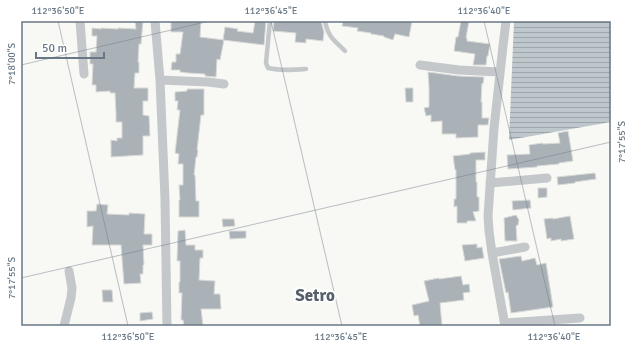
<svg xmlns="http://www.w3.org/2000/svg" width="632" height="347" viewBox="0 0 632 347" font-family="Signika,sans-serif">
  <defs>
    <pattern id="water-rules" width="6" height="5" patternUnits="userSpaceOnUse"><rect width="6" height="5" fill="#bdc7cc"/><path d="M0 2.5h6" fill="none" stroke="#9da6ab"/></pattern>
  </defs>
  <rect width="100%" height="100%" fill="#f8f8f5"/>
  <path fill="url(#water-rules)" d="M514,21H604L611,23V122L509,140Z"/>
  <path fill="#aab2b7" stroke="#d9dad7" d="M135,21H143L141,44H139L138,62H139V73H135L134,88H148V101H143V115L149,116L150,136H143V155L111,157V140L117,141V138H122V122H116V113L115,93H110V91L96,92V85H92L93,64H90V52H96L97,36H92V28L101,29V28L118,29V28L136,29Z
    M171,21H201L200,37L224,40L220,60L217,59L216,77L205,76V74L188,73L180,72V70H171L172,62H176V54H180L183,32H171Z
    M255,21H266L264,45L223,40L225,27L238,29L237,31L253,33Z
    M274,21H321L324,32L323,41L306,39V43L295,42L296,33L273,31Z
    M343,21H412L409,37L395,34L393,40L384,37V36L371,34V33L357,31L358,28L342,26Z
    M461,21H469L466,38H467V41L490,44L488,56H487L486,65H473L475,54L454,51L456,37H458Z
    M428,72L458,76L484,77L483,84L482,83L481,102H482V118H489L488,125H478V137L456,138V134H442V121L431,122V115L426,116L424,108L429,107V87Z
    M405,88H413V102H406Z
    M187,89H204V115H201L197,150H198L197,157H196L194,175H195L196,201H199V217H179V200H180L179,185H183V164H178L179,154L175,153L180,110H177L178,101H175V92L187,91Z
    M568,131L573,161L559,163V164L537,166V167L508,169L507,155L530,154L529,145L543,143V144L560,143L558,133Z
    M485,152V160H476V182H477V197H479V211L473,212L476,221H467V223H457V206L454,207V199H456V170H455L453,156L470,154V153Z
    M595,173L596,179L575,182V183L558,185L557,177Z
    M538,188H547V197L538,198Z
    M530,200L531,208L513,210L512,201Z
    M97,204L108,205L107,214L129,215V213L145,214L144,234H152V245H143L144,265H143V274H140L141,283L124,284L121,245H92L93,226L87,227V211H96Z
    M516,215L519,220L518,225L516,226L517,241H505L504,218Z
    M570,216L574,239L561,241V239L551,241V238L547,239L544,219L553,218V219Z
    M222,219H234L235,226L223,227Z
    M185,230L186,245H195V250H203V258H200L199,280L215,281L214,294H220L221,309H201L203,326H184L183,320H181L182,293H179V282H180V261H177L178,231Z
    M229,231H246V238L230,239Z
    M477,244V248L482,247L484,258L465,261L462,245Z
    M521,256L522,261L535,258L537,265L546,263L553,307L511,313L508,292L506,293L499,259Z
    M461,276L463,285L469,284L470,292L463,293L464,300L440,303L442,326H420L418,315L414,316L412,305L429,301L424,281L439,278V279Z
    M102,290H112L113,302H103Z
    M152,312L153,319L140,321V313Z"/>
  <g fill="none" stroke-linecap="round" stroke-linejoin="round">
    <path stroke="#c4c8cb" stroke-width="4.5" d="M270,21L266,63L268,68C281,71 293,70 306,69
      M325,21C328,37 334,40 345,51"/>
    <path stroke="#c4c8cb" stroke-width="9" d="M80,21L84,74
      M155,21L160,80L165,199L167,326
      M420,65L459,70L500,72
      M160,80L208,82L224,84
      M490,183L547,178
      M492,253L525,247
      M505,323L580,318
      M64,326L71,298L72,288L69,271
      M505,326L492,253L489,231L488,216L494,128L503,46L506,21"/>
  </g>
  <path fill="none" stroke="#687785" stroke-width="1" stroke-opacity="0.45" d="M58,21L128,326M271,21L342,326M484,21L555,326M21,65L210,21M21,278L611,142"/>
  <g text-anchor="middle" stroke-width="4" stroke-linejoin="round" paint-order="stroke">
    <g font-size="17" font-weight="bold" fill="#55606b" stroke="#fff">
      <text x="315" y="301">Setro</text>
    </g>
  </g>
  <rect width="632" height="347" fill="none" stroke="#ffffff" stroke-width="44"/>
  <path d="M36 52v6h68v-6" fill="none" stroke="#687785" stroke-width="2"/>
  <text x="42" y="52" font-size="12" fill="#687785" stroke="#ffffff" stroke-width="3" paint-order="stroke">50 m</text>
  <rect x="22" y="22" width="588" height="303" fill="none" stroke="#687785" stroke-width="1.5"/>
  <g font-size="10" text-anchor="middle" fill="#687785">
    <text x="58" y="14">112°36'50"E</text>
    <text x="271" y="14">112°36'45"E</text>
    <text x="484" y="14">112°36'40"E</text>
    <text transform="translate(11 64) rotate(-90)" y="4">7°18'00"S</text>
    <text transform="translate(621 142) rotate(-90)" y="4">7°17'55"S</text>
    <text transform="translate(11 278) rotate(-90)" y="4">7°17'55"S</text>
    <text x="128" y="340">112°36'50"E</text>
    <text x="341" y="340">112°36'45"E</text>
    <text x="554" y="340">112°36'40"E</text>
  </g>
</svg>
